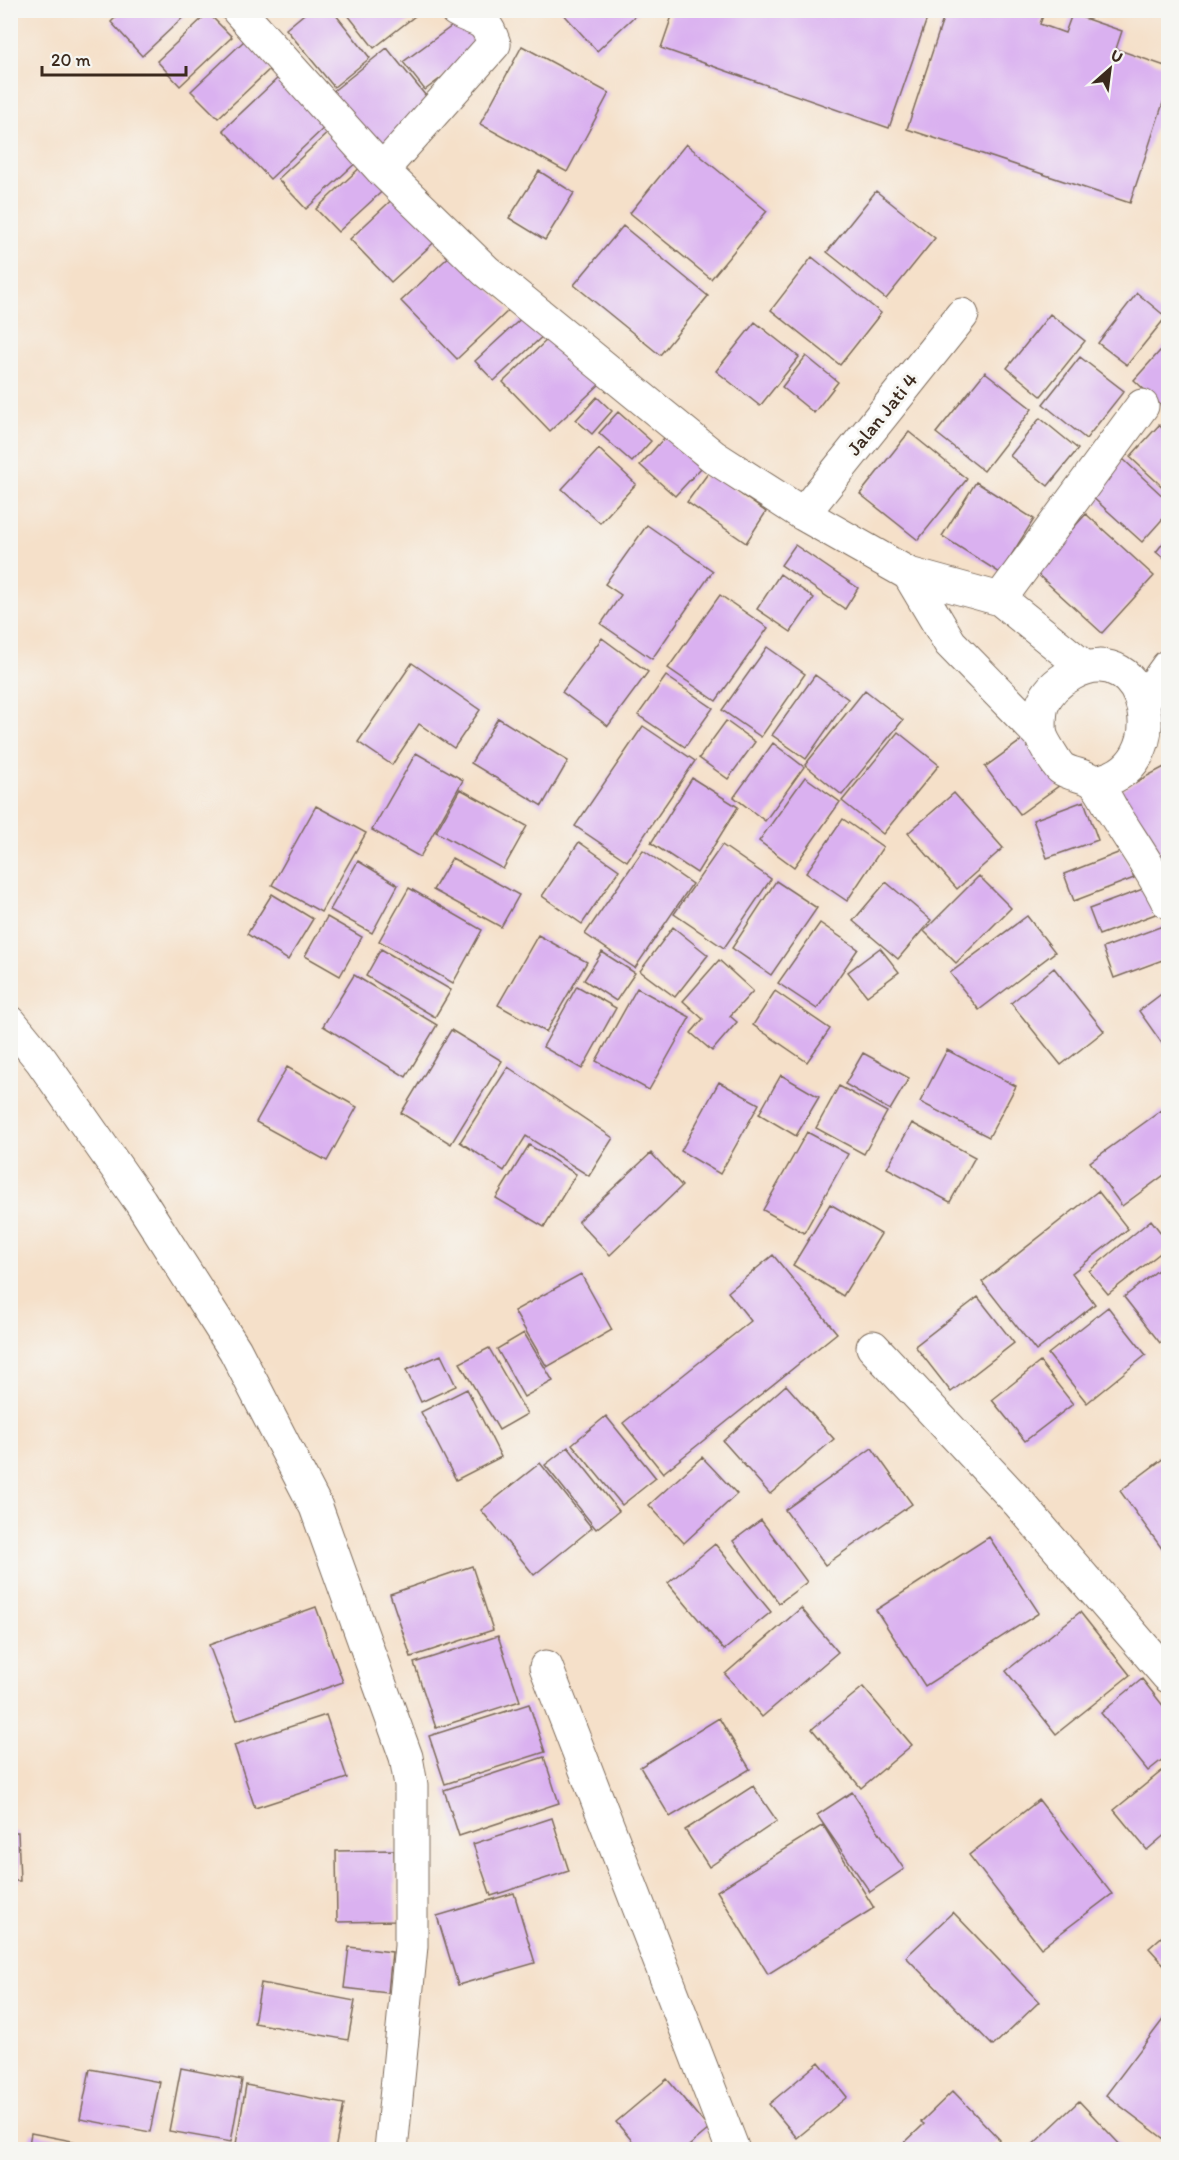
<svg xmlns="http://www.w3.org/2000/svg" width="1179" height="2160" viewBox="0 0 1179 2160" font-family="Itim,sans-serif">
  <rect width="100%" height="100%" fill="#f6f6f2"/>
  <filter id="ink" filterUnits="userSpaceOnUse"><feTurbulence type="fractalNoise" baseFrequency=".0167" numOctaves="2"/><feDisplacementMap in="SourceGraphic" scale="12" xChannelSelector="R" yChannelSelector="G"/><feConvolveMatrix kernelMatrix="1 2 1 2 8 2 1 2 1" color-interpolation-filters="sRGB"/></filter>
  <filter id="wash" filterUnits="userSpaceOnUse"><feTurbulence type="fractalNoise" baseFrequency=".008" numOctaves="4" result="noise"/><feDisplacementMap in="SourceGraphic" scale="24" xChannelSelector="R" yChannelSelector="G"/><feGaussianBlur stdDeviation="1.35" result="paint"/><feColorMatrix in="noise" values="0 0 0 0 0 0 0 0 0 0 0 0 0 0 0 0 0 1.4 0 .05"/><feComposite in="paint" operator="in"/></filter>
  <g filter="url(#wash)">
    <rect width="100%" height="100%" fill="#f5e0c9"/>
    <g id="blocks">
      <path fill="#dab1f0" d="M123,10H191L142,56L111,22Z
        M309,10H332L370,58L334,87L286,29Z
        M344,10H419L420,12L374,48Z
        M560,10H641L597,51Z
        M674,10H930L889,128L661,48Z
        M946,10H1045L1040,24L1065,33L1072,14L1122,31L1116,49L1168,67V88L1130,203L907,129Z
        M208,13L232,37L180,86L157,61Z
        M463,18L485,45L425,90L403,62Z
        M245,40L271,68L218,118L191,91Z
        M522,46L609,93L567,172L480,124Z
        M387,48L434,106L374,154L327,96Z
        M280,76L327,125L270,179L223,130Z
        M332,129L360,159L306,209L278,179Z
        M686,144L767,211L711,279L630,213Z
        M367,161L390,184L338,232L316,209Z
        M539,171L574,193L545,240L509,218Z
        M876,191L935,238L886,299L827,252Z
        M400,192L441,236L391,282L350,239Z
        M623,226L708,296L660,355L574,285Z
        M454,252L509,310L457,359L401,301Z
        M812,257L881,313L840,365L771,310Z
        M1137,293L1166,317L1127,365L1098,343Z
        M526,314L545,334L494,381L475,361Z
        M1050,314L1085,341L1041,396L1007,368Z
        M755,322L799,357L760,406L716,371Z
        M554,333L601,383L550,431L503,382Z
        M1168,342V401L1163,407L1134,380Z
        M806,356L838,382L814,413L782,387Z
        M1080,357L1124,391L1086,439L1043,404Z
        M985,372L1032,409L984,471L936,433Z
        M597,397L612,411L592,434L576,420Z
        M618,412L651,441L632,462L599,433Z
        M1040,418L1078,449L1048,486L1010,456Z
        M1159,425L1168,434V492L1130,457Z
        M909,432L967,479L918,540L860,494Z
        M665,437L701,468L675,496L640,465Z
        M599,449L636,484L600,523L562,489Z
        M1123,459L1168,501V513L1142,542L1090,495Z
        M709,472L766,512L746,543L687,502Z
        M976,482L1034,519L1000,573L942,536Z
        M1086,514L1154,576L1102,633L1034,571Z
        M647,525L713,571L652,659L601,624L621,595L605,584Z
        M1168,537V562L1156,552Z
        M795,545L858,588L845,609L781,565Z
        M780,574L814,598L791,632L757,609Z
        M720,595L768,628L716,701L668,668Z
        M602,638L648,672L608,726L562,692Z
        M767,647L805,674L761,737L722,710Z
        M412,663L480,710L454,748L419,724L392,765L358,742Z
        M815,675L848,699L806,759L772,735Z
        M666,676L713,708L685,747L638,715Z
        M865,690L903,720L842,795L805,765Z
        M498,718L568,761L542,806L471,763Z
        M726,721L755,742L728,779L699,758Z
        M643,726L695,761L627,861L575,826Z
        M898,732L939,765L883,834L842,801Z
        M1026,737L1060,785L1020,814L985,767Z
        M773,743L804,767L765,821L734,797Z
        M416,753L463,780L420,857L372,830Z
        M1168,765V885L1119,791Z
        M805,777L840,802L794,867L759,841Z
        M692,778L738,807L697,873L651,843Z
        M460,789L527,826L503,869L436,832Z
        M954,793L1003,848L957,889L908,833Z
        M1084,801L1098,840L1047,858L1033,820Z
        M316,806L366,833L321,912L272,885Z
        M843,819L883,847L847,901L806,873Z
        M579,842L619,870L582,924L542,896Z
        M722,845L771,879L724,948L674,914Z
        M643,850L692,884L635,968L585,934Z
        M1123,851L1134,878L1074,901L1064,874Z
        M452,858L519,895L501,927L433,890Z
        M358,861L398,885L372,933L330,910Z
        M979,876L1011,908L956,963L924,931Z
        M776,881L817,908L771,975L732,948Z
        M886,882L931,920L898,959L853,921Z
        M1151,886L1161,912L1099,935L1089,909Z
        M409,888L482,930L453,983L379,941Z
        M272,894L313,919L288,960L247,934Z
        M1027,916L1055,952L979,1010L950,973Z
        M327,917L362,937L340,976L305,956Z
        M820,923L858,949L817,1009L778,983Z
        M1168,924V958L1114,978L1103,948Z
        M673,927L708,955L675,997L640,971Z
        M538,935L587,962L546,1032L498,1005Z
        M880,948L899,972L867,996L848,972Z
        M381,949L451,990L435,1017L366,976Z
        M602,952L635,973L616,1001L584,980Z
        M719,960L753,991L730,1016L737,1022L712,1051L691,1033L703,1019L683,1001Z
        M1054,968L1104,1031L1061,1065L1011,1003Z
        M354,975L437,1025L406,1077L323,1026Z
        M577,986L616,1008L582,1069L543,1047Z
        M637,988L690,1017L649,1090L596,1061Z
        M1168,989V1052L1139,1011Z
        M775,991L830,1029L807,1062L753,1025Z
        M451,1030L502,1061L451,1144L401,1113Z
        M947,1050L1016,1086L989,1137L920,1102Z
        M863,1053L909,1078L890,1110L845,1084Z
        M287,1067L357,1107L327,1161L256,1122Z
        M508,1067L613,1138L589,1176L526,1136L504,1171L460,1142Z
        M781,1075L819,1097L796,1136L759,1114Z
        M719,1082L759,1104L720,1174L681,1151Z
        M839,1086L887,1112L864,1154L816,1128Z
        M1162,1110L1168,1119V1172L1122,1206L1090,1162Z
        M912,1123L975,1157L950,1202L887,1168Z
        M807,1132L848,1154L804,1233L763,1210Z
        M529,1145L576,1174L544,1227L496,1198Z
        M651,1153L682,1186L610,1255L578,1221Z
        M1098,1191L1128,1229L1072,1273L1095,1304L1036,1351L982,1282Z
        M830,1204L881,1234L843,1296L793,1265Z
        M1151,1220L1168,1242V1247L1108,1294L1089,1271Z
        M773,1255L837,1333L663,1473L623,1423L751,1321L728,1292Z
        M1168,1262V1336L1160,1343L1124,1297Z
        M581,1274L612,1330L547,1367L514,1311Z
        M978,1297L1014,1343L951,1392L915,1346Z
        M1108,1307L1146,1355L1087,1403L1048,1354Z
        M524,1333L553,1381L524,1397L497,1349Z
        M489,1348L527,1414L499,1430L460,1363Z
        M441,1355L456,1386L421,1402L406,1370Z
        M1040,1362L1073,1404L1025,1441L992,1400Z
        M786,1385L834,1439L770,1494L723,1441Z
        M467,1389L501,1457L456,1480L421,1412Z
        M606,1416L656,1478L622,1505L572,1444Z
        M568,1447L619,1511L596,1529L545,1465Z
        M872,1448L912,1504L825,1565L785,1510Z
        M1168,1455V1557L1120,1491Z
        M702,1457L737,1494L684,1543L649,1505Z
        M540,1463L592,1528L534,1575L481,1510Z
        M761,1520L807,1582L779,1603L733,1541Z
        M989,1537L1039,1613L925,1686L876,1610Z
        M715,1544L771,1612L724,1650L668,1583Z
        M472,1566L493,1630L411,1657L390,1594Z
        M316,1607L343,1682L237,1720L209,1645Z
        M801,1608L838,1652L762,1717L725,1674Z
        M1080,1612L1130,1675L1056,1734L1006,1671Z
        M498,1636L520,1701L436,1728L414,1663Z
        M1142,1679L1168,1712V1755L1148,1771L1101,1713Z
        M863,1687L912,1745L861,1788L812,1729Z
        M529,1704L545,1752L445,1784L429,1736Z
        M326,1715L347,1778L255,1808L234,1745Z
        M719,1718L750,1769L670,1817L640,1767Z
        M544,1757L559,1803L459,1836L444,1790Z
        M1168,1766V1832L1147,1850L1114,1810Z
        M753,1786L777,1821L709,1867L685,1830Z
        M852,1792L904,1869L870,1892L817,1815Z
        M1039,1800L1112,1894L1041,1948L969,1855Z
        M552,1818L569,1871L491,1896L473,1844Z
        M823,1825L874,1908L768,1974L717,1891Z
        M10,1832H18L20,1881H10Z
        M394,1850L396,1921L337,1922L336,1851Z
        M514,1893L535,1963L458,1985L437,1916Z
        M953,1912L1039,2002L993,2046L906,1957Z
        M1168,1931V1969L1149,1948Z
        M349,1947L392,1952L388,1993L344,1988Z
        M261,1983L355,2001L348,2040L254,2023Z
        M1168,2013V2134L1164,2139L1106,2095Z
        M819,2062L847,2097L797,2138L769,2104Z
        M181,2068L242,2080L231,2142L169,2131Z
        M90,2069L160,2082L150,2132L80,2119Z
        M667,2079L709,2129L684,2150H640L616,2122Z
        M246,2085L344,2104L335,2150H235Z
        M953,2091L1000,2140L989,2150H897L924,2124L921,2122Z
        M1079,2101L1125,2150H1027Z
        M31,2133L108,2148V2150H28Z"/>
    </g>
  </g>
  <g filter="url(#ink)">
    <use href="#blocks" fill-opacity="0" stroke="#7c6a5a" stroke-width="1.5"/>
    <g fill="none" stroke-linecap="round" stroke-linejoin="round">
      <defs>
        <path id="street" d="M238,10L382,170L486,271L714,457L803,514L909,574L1000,599L1084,667
          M382,170L494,44C485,15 478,23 456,10
          M803,514L962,315
          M909,574L950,643L1041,736
          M1000,599L1142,406
          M1148,694L1168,666
          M1094,782C1179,771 1148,632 1072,674C1059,681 1047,691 1042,706C1040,713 1039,731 1042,738C1044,743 1057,765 1061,768C1070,775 1086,775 1094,782C1102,789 1108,804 1114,813C1132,842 1153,871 1168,902
          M10,1022L41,1060L140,1201L235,1350L316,1507L406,1757L411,1785V1946L391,2150
          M873,1347L1019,1503L1168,1676
          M546,1667L733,2150"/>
      </defs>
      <use href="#street" stroke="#7c6a5a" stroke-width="35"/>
      <use href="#street" stroke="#fff" stroke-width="33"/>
    </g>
  </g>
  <g text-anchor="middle" stroke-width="6" stroke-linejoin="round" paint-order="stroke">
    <g font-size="20" fill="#3b2a1e" stroke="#f6f6f2">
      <text transform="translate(882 414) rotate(-51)" y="7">Jalan Jati 4</text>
    </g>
  </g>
  <rect width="1179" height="2160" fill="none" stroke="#f6f6f2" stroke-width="36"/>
  <g transform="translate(1110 69) rotate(28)" stroke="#f6f6f2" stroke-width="4.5" paint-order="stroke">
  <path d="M0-4.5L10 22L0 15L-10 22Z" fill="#3b2a1e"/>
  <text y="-9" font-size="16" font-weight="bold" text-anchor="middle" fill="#3b2a1e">U</text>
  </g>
  <path d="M42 66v9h144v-9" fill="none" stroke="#3b2a1e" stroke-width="3"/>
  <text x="51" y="66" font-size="18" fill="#3b2a1e" stroke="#f6f6f2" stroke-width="4.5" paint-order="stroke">20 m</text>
</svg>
